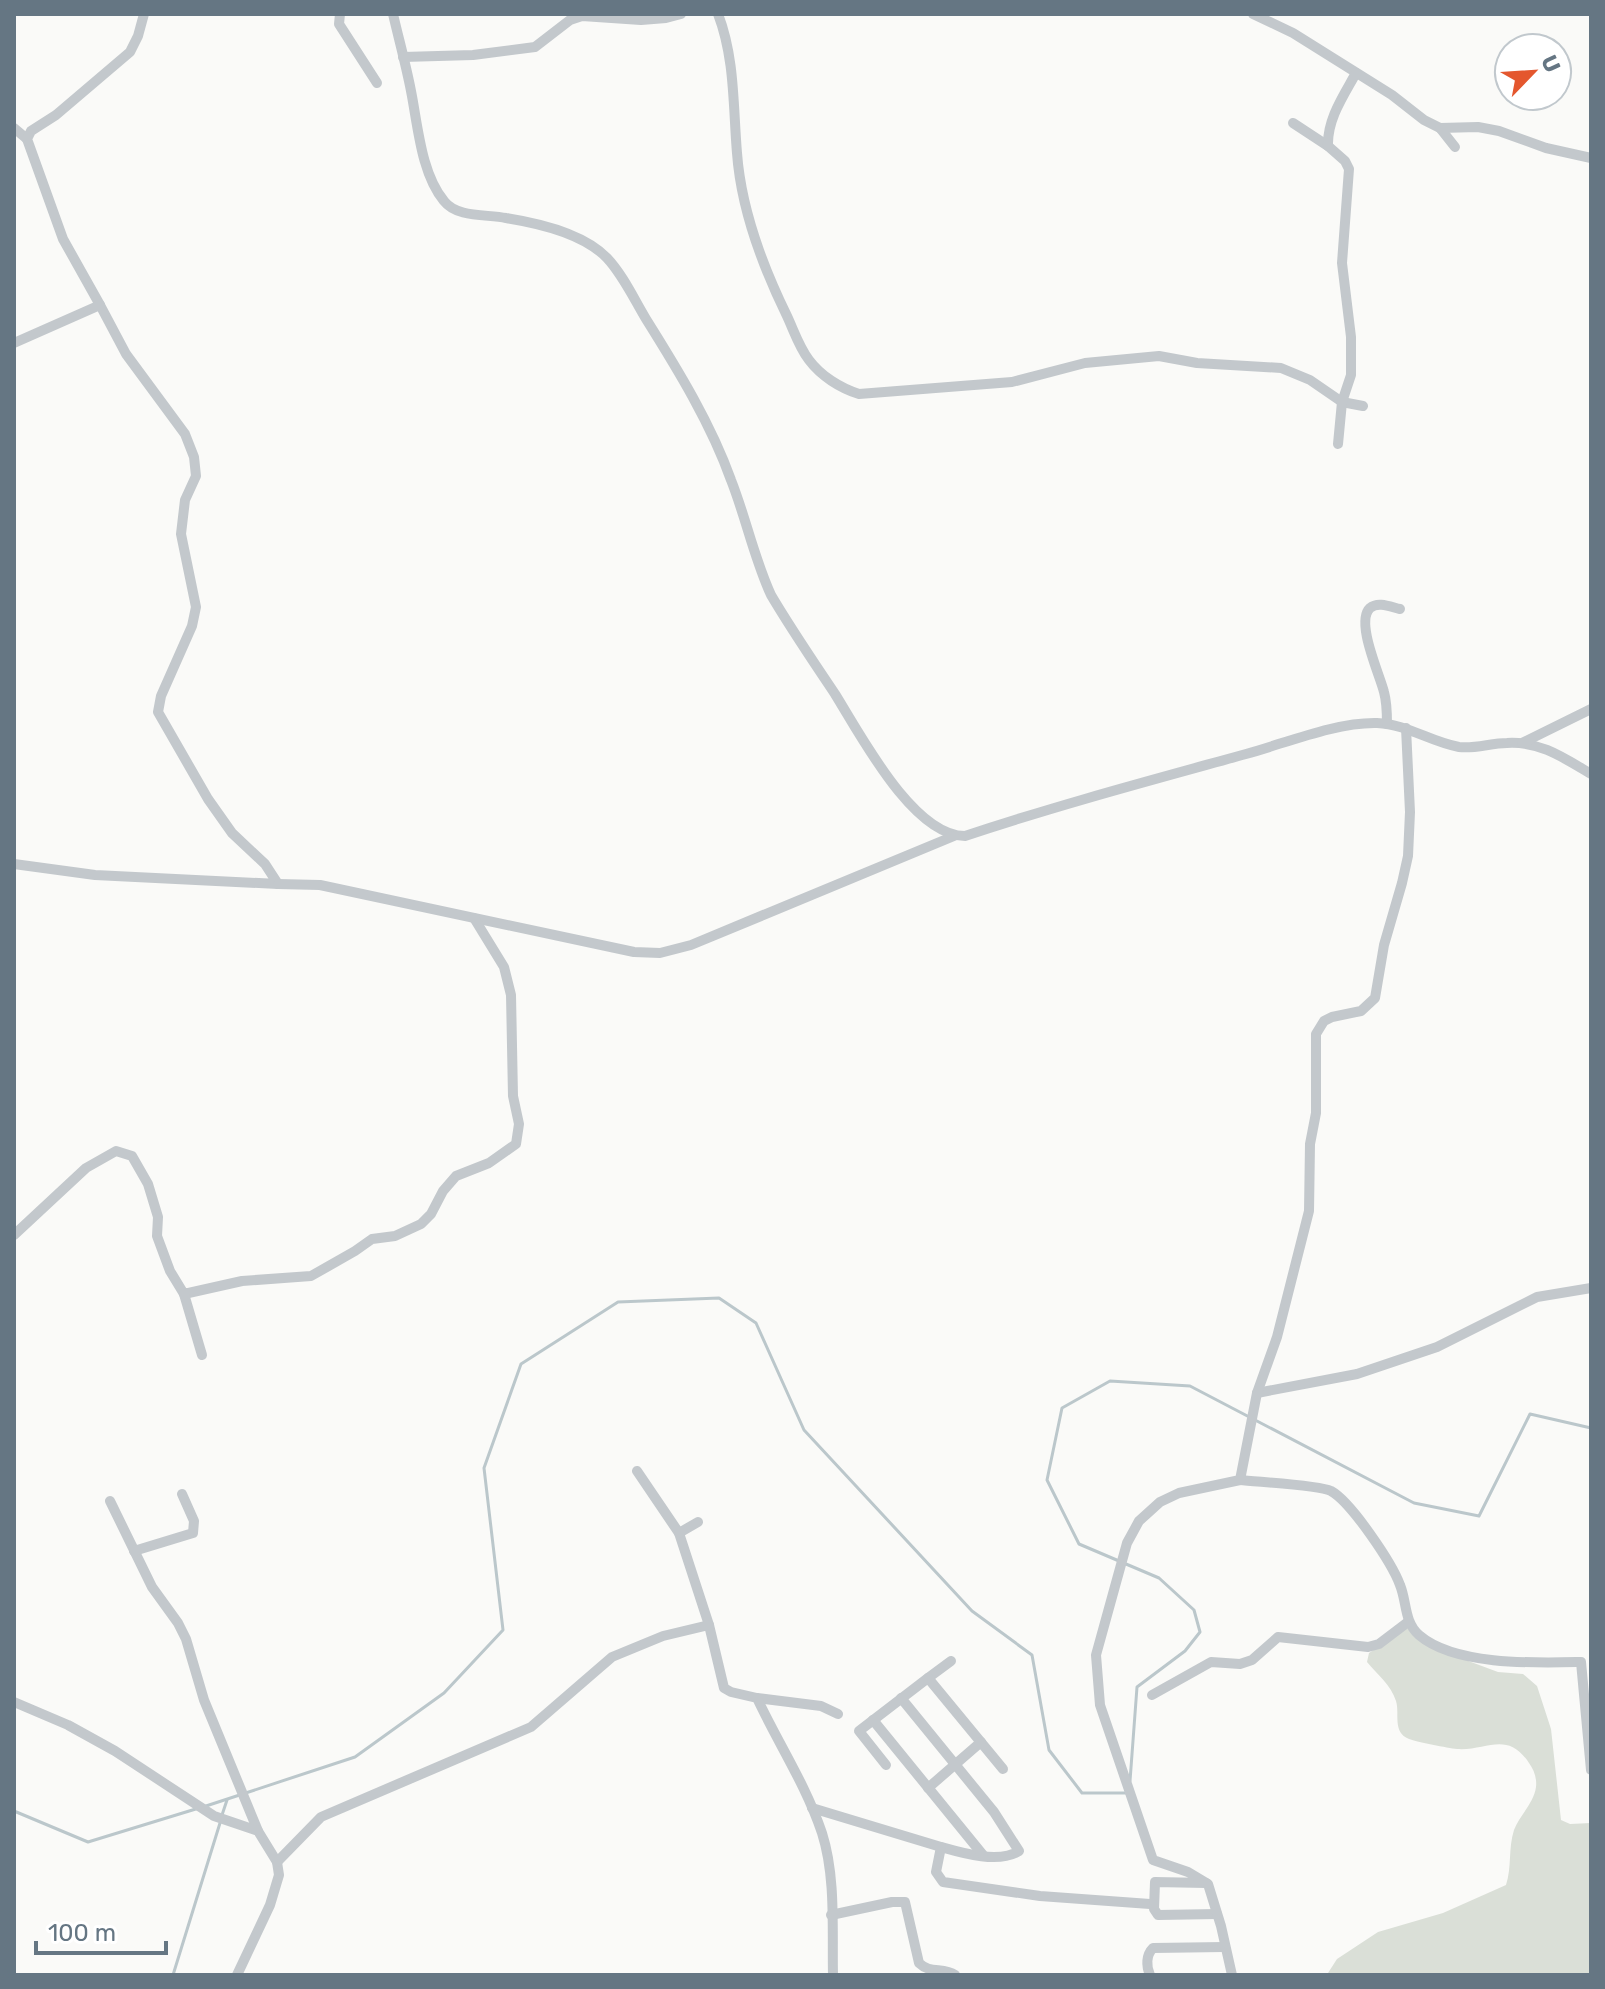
<svg xmlns="http://www.w3.org/2000/svg" width="1605" height="1989" viewBox="0 0 1605 1989" font-family="Rubik,sans-serif">
<style>
.green{fill:#dadfd7}
.lines{fill:none;stroke-linecap:round;stroke-linejoin:round}
.stream{stroke:#bbc7cb;stroke-width:3}
.minor{stroke:#c3c8cc;stroke-width:10}
</style>
<rect width="100%" height="100%" fill="#fafaf8"/>
<path class="green" d="M1407,1628l21,18 70,26 25,2 14,12 14,43 10,91 9,4 21,-1v152l-263,-2 9,-14 41,-27 65,-19 63,-28c6,-18 2,-36 8,-55 5,-14 20,-27 22,-43 1,-9 -2,-17 -7,-24 -22,-33 -42,-12 -72,-14 -9,-1 -40,-7 -48,-10 -17,-7 -9,-25 -13,-38 -5,-16 -19,-27 -29,-39l2,-9z"/>
<g class="lines">
<g class="stream">
<polyline points="1119,1561 1079,1544 1047,1480 1062,1408 1110,1381 1190,1386 1414,1503 1479,1516 1530,1414 1591,1428"/>
<polyline points="1126,1564 1159,1578 1194,1610 1200,1632 1185,1651 1137,1687 1130,1781"/>
<polyline points="206,1806 355,1757 444,1693 503,1630 484,1468 521,1364 618,1302 719,1298 756,1323 804,1430 972,1611 1032,1655 1049,1750 1082,1793 1126,1793"/>
<polyline points="14,1811 88,1842 199,1808"/>
<polyline points="222,1815 227,1800"/>
<polyline points="173,1975 220,1823"/>
</g>
<g class="minor">
<polyline points="340,14 339,24 377,83"/>
<path d="M393,14c6,26 13,51 18,77 7,35 10,82 33,110 13,17 43,13 62,17 32,5 78,16 101,40 16,17 27,41 39,61 32,51 65,105 85,161 15,38 23,78 40,115 20,34 42,66 64,99 25,40 78,142 130,142 93,-31 187,-56 281,-82 40,-11 90,-32 131,-31 30,1 53,19 82,24 16,2 32,-4 48,-4 33,-2 57,15 84,31"/>
<path d="M718,14c17,44 15,92 19,139 4,55 26,114 50,163 7,15 12,31 22,44 12,16 31,28 50,34l153,-12 73,-19 74,-7 38,7 84,5 29,12 32,22 21,4"/>
<polyline points="1253,14 1293,33 1392,95 1424,120 1440,128 1478,127 1499,131 1546,148 1591,158"/>
<polyline points="403,57 473,55 535,47 570,20 582,16 641,20 666,18 681,14"/>
<polyline points="1293,123 1328,146"/>
<polyline points="14,128 27,139"/>
<polyline points="1440,128 1455,147"/>
<polyline points="100,305 63,239 27,139 31,131 56,115 130,52 138,36 144,14"/>
<polyline points="14,343 100,305 126,354 185,434 194,457 196,476 185,500 181,534 196,607 192,626 161,696 158,712 208,799 232,833 265,864 278,884 95,875 14,864"/>
<path d="M1338,444l4,-42 9,-27v-38l-9,-74 7,-94 -4,-8 -17,-15c-1,-27 16,-51 28,-73"/>
<path d="M1387,724c0,-11 0,-21 -3,-32 -4,-17 -29,-70 -14,-84 8,-7 21,-1 30,1"/>
<polyline points="1522,743 1591,709"/>
<polyline points="278,884 320,885 634,952 660,953 691,945 954,836"/>
<polyline points="14,1235 86,1168 116,1151 132,1156 148,1184 158,1217 157,1236 170,1271 184,1294 242,1281 311,1276 355,1251 372,1239 395,1236 421,1224 431,1214 443,1191 456,1176 489,1163 516,1144 519,1124 513,1096 511,995 504,967 474,918"/>
<polyline points="184,1294 202,1355"/>
<polyline points="1257,1393 1357,1374 1437,1347 1537,1297 1591,1288"/>
<polyline points="637,1471 679,1533 709,1625"/>
<path d="M1240,1480c17,2 78,5 91,11 20,11 61,72 69,94 7,17 4,37 19,50 36,31 117,28 162,27l10,108"/>
<polyline points="110,1501 152,1587 178,1623 186,1639 204,1700 258,1831"/>
<polyline points="679,1533 698,1522"/>
<polyline points="134,1551 193,1533 194,1521 182,1494"/>
<polyline points="928,1678 951,1661"/>
<polyline points="1152,1695 1211,1662 1240,1664 1252,1660 1278,1637 1368,1647 1379,1644 1408,1622"/>
<polyline points="757,1698 821,1706 838,1714"/>
<path d="M901,1698l93,114 25,39c-20,13 -57,2 -78,-4"/>
<polyline points="14,1702 68,1725 115,1751 214,1816 258,1831 277,1862 279,1875 270,1905 237,1975"/>
<polyline points="873,1720 983,1855"/>
<polyline points="886,1765 859,1731 928,1678 1003,1769"/>
<polyline points="928,1788 981,1742"/>
<polyline points="812,1808 941,1847 936,1872 943,1882 1040,1896 1150,1904"/>
<path d="M277,1862l44,-45 210,-90 81,-70 51,-21 46,-11 15,63 7,4 26,6c21,45 49,87 65,135 14,44 10,96 11,142"/>
<polyline points="1206,1883 1155,1882 1154,1909 1158,1915 1217,1914"/>
<path d="M831,1915l61,-13h13l14,61c11,11 24,4 36,12"/>
<path d="M1150,1975c-4,-9 -4,-20 3,-27l71,-1"/>
<polyline points="1232,1975 1221,1926 1208,1884 1188,1872 1153,1860 1100,1705 1096,1655 1127,1543 1139,1521 1160,1502 1179,1493 1240,1480 1257,1393 1277,1337 1309,1211 1310,1144 1316,1113 1316,1034 1324,1021 1332,1017 1361,1011 1375,998 1384,945 1402,883 1408,856 1410,812 1406,728"/>
</g>
</g>
<rect width="1605" height="1989" fill="none" stroke="#657683" stroke-width="32"/>
<g transform="translate(1533 72) rotate(65)"><circle r="38" fill="#ffffff" stroke="#c1c8cd" stroke-width="2"/>
<path d="M0-6L14 30L0 20L-14 30Z" fill="#e4572e"/>
<text y="-12" font-size="22" font-weight="bold" text-anchor="middle" fill="#657683">U</text>
</g>
<path d="M36 1941v12h130v-12" fill="none" stroke="#657683" stroke-width="4"/>
<text x="48" y="1941" font-size="24" fill="#657683" stroke="#ffffff" stroke-width="6" paint-order="stroke">100 m</text>
</svg>
